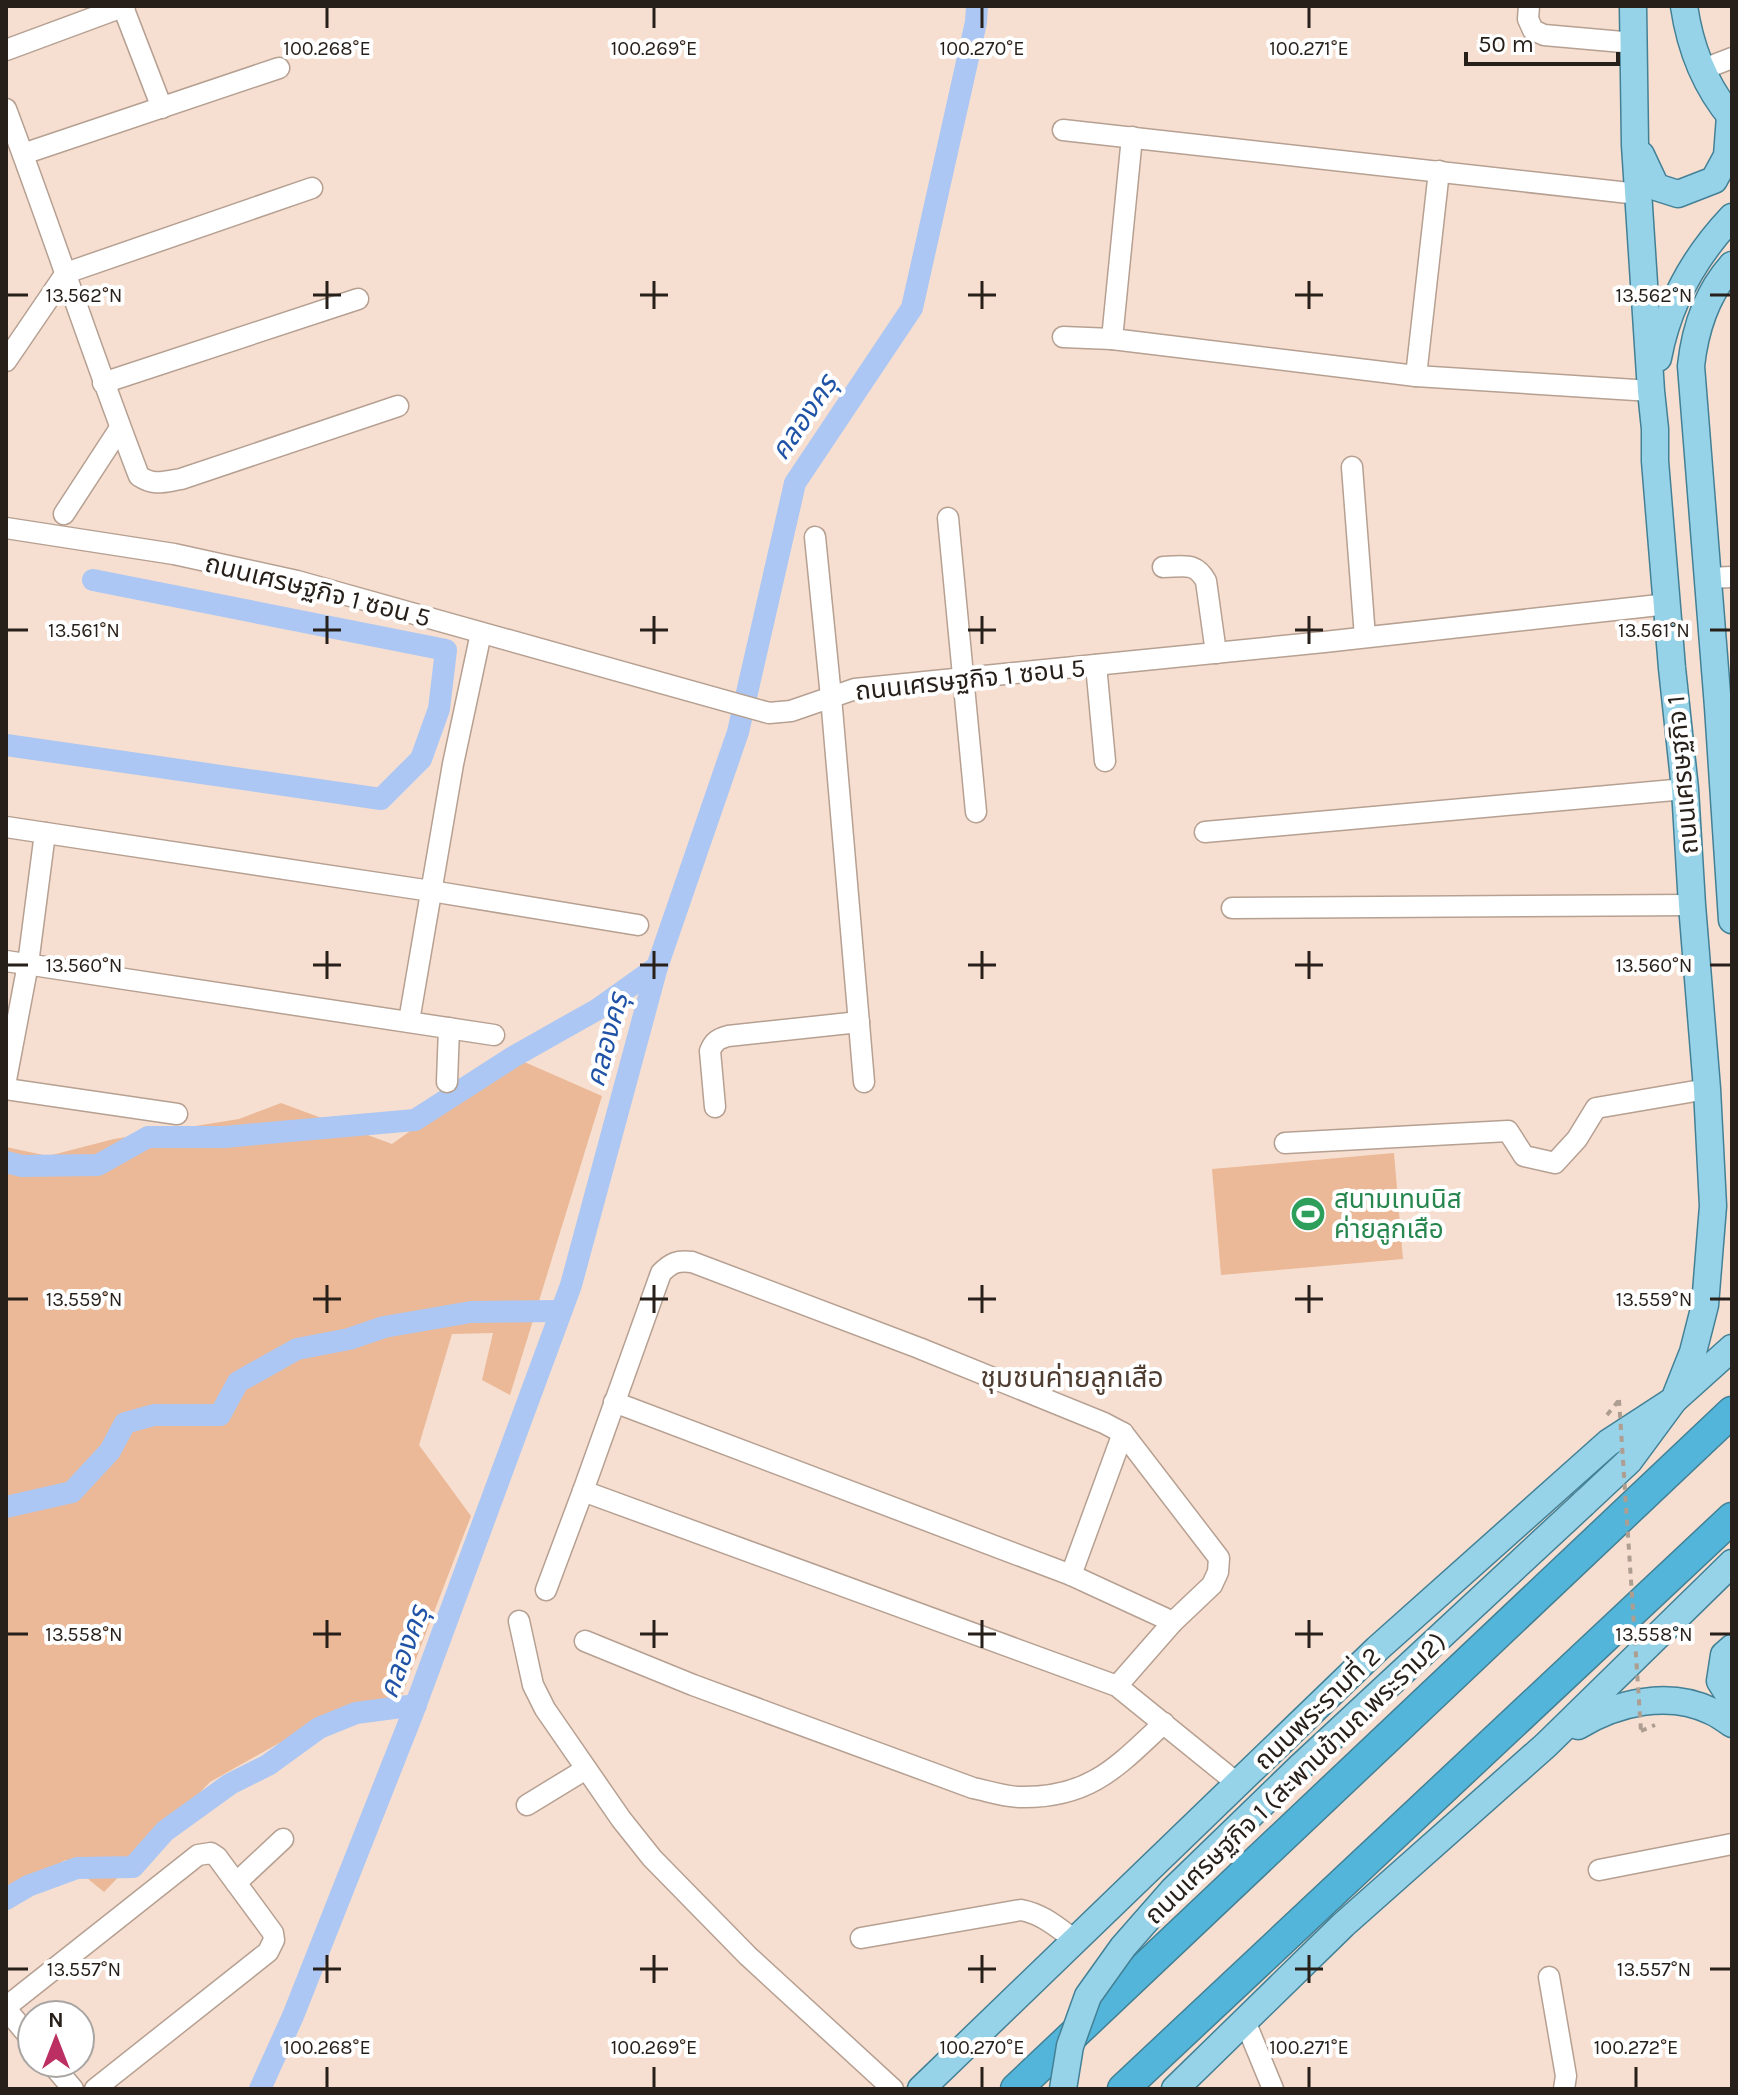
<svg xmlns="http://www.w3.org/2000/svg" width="1738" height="2095" viewBox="0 0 1738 2095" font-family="Karla,'Noto Sans Thai',sans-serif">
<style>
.green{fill:#ebb997}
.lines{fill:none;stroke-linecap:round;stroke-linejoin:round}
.canal{stroke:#acc7f3;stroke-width:22}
.minor-casing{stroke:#b6a092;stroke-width:23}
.major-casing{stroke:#438096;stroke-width:29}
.highway-casing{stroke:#438096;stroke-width:33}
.path{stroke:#ae9d91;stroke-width:4;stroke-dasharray:6 6;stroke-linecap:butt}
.minor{stroke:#fff;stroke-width:20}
.major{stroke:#97d3e8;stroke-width:26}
.highway{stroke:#52b5d9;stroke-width:30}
.major-bridge-casing{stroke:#438096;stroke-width:29;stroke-linecap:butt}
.path-bridge{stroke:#ae9d91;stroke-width:4;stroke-dasharray:6 6;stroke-linecap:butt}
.major-bridge{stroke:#97d3e8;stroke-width:26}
.ticks{fill:none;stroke:#271f19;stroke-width:3}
.labels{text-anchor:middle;stroke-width:8;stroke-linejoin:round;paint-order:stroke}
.street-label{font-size:26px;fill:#271f19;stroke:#fff}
.leisure-label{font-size:26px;fill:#27864d;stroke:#fff;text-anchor:start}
.water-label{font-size:28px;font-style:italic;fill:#2053a6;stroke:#fff}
.neighbourhood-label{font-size:28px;fill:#4f3d31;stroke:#fff}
.ticks-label{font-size:20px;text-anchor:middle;fill:#271f19;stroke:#fff;stroke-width:8;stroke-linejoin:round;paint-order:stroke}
</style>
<rect width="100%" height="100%" fill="#f6dfd0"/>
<g class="green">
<polygon points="513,1057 602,1096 510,1395 482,1380 493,1333 452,1334 419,1445 471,1516 402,1695 341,1708 210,1782 104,1892 65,1860 6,1898 6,1147 48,1156 114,1139 239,1119 281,1103 392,1144"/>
<polygon points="1394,1153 1403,1259 1221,1275 1212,1169"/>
</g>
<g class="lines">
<g class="canal">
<polyline points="6,745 381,799 421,759 439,709 446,650 93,580"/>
<polyline points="6,1162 22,1166 98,1165 148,1137 224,1137 415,1120 513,1057 598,1009 657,967"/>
<polyline points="6,1507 72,1492 110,1451 125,1423 154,1415 220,1415 238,1382 297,1349 349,1339 384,1327 471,1312 561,1311"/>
<polyline points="6,1899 28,1886 77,1868 133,1867 165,1831 230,1784 268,1765 319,1728 356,1713 416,1705"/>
<polyline points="260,2089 293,2016 412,1715 571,1285 657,967 738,732 795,483 912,308 976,22 977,6"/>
</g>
<defs>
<g id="minor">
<polyline points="1529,6 1528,19 1533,30 1544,35 1634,43"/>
<polyline points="123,7 162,108"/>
<polyline points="6,50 125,6"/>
<polyline points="1701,70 1732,58"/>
<path d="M6,109c46,122 86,245 133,367 15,10 24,6 42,3l217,-73"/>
<polyline points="1063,130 1638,194"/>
<polyline points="23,154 279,68"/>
<polyline points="1063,337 1112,339 1416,376 1651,391"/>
<polyline points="1112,339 1132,137"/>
<polyline points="6,361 66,273 312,188"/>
<polyline points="1416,376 1439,171"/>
<polyline points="103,383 358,299"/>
<polyline points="1352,467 1365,637"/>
<polyline points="64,514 120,428"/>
<polyline points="948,518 976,812"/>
<polyline points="6,528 174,554 297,581 769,713 791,711 855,689 1324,642 1668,604"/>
<polyline points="815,537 831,697 864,1082"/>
<path d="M1163,567c20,0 32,-6 43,14l10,72"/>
<polyline points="1707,578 1732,577"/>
<polyline points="1096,665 1105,761"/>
<polyline points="6,827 431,891 638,925"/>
<polyline points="1205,832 1685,789"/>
<polyline points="1232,908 1692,905"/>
<polyline points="6,961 494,1035"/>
<polyline points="409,1021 453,764 481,633"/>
<polyline points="6,1080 28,964 45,833"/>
<polyline points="447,1082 449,1028"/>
<polyline points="6,1089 177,1114"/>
<path d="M715,1107l-5,-56c4,-10 8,-12 18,-15l131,-14"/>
<polyline points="1285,1143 1508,1131 1524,1156 1555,1163 1577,1139 1596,1108 1707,1089"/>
<polyline points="614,1402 1071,1575 1173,1622"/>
<polyline points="1071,1575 1123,1433"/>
<polyline points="546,1590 583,1491"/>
<polyline points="519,1621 533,1685 545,1709 621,1819 652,1858 748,1956 893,2089"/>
<path d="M585,1641l108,44 280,103c15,3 32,9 48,9 69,1 96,-30 143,-74"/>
<path d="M1117,1686l56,-64 39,-37 6,-13 1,-14 -96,-125 -19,-10 -185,-75 -227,-86c-15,-2 -21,1 -31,11l-78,218 534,195 121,98"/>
<polyline points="527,1805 586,1769"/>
<polyline points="1599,1870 1732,1844"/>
<polyline points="236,1883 283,1839"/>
<path d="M861,1938l160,-28c22,4 37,18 55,31"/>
<polyline points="1549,1977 1566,2076 1564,2089"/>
<polyline points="6,2007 198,1855 211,1853 217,1857 273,1933 274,1940 268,1952 95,2089"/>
<polyline points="6,2009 32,2040"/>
<polyline points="1245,2021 1273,2089"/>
<polyline points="51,2063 73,2089"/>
</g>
<g id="major">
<path d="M1684,6c6,41 21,80 48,112"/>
<polyline points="1641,155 1656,187 1678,194 1714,180 1727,156 1730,116"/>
<path d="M1732,265c-25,28 -37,64 -41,101l27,341 14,213"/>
<path d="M1658,358c10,-54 36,-101 74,-141"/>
<polyline points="1583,1504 1629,1461 1674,1400 1693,1352 1705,1305 1713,1206 1707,1089 1692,905 1685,789 1672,668 1655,461 1655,429 1651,391 1635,145 1633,6"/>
<polyline points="1732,1648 1724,1655 1720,1681 1732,1700"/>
<path d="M1578,1726c38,-23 90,-36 133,-15 7,3 14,8 21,13"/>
<polyline points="921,2089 1377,1649 1608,1443 1674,1400 1732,1348"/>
<polyline points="1175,2089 1343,1925 1546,1745 1732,1563"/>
</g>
<g id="highway">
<polyline points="1016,2089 1732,1412"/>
<polyline points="1123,2089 1732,1518"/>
</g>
</defs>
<use href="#minor" class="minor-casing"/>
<use href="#major" class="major-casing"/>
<use href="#highway" class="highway-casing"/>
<g class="path">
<polyline points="1607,1415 1619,1400"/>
<polyline points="1641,1731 1655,1725"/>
</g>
<use href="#minor" class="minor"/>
<use href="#major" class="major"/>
<use href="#highway" class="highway"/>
<defs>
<polyline id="major-bridge" points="1063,2089 1070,2046 1088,1996 1123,1947 1173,1890 1300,1767 1583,1504"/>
</defs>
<use href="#major-bridge" class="major-bridge-casing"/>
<polyline class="path-bridge" points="1619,1400 1641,1731"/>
<use href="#major-bridge" class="major-bridge"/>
</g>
<path class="ticks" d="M327,8v20M654,8v20M982,8v20M1309,8v20M327,281v28M654,281v28M982,281v28M1309,281v28M8,295h20M313,295h28M640,295h28M968,295h28M1295,295h28M1710,295h20M327,616v28M654,616v28M982,616v28M1309,616v28M8,630h20M313,630h28M640,630h28M968,630h28M1295,630h28M1710,630h20M327,951v28M654,951v28M982,951v28M1309,951v28M8,965h20M313,965h28M640,965h28M968,965h28M1295,965h28M1710,965h20M327,1285v28M654,1285v28M982,1285v28M1309,1285v28M8,1299h20M313,1299h28M640,1299h28M968,1299h28M1295,1299h28M1710,1299h20M327,1620v28M654,1620v28M982,1620v28M1309,1620v28M8,1634h20M313,1634h28M640,1634h28M968,1634h28M1295,1634h28M1710,1634h20M327,1955v28M654,1955v28M982,1955v28M1309,1955v28M8,1969h20M313,1969h28M640,1969h28M968,1969h28M1295,1969h28M1710,1969h20M327,2067v20M654,2067v20M982,2067v20M1309,2067v20M1636,2067v20"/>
<defs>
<symbol id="stadium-disc" viewBox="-11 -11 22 22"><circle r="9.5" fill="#2e9e5b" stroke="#fff"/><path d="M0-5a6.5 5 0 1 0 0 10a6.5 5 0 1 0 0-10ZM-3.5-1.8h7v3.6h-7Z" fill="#fff"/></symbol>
</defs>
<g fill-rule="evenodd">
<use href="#stadium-disc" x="1288" y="1194" width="40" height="40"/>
</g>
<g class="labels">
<g class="street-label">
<text transform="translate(318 590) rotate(14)" y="9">ถนนเศรษฐกิจ 1 ซอน 5</text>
<text transform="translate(970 679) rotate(-6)" y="9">ถนนเศรษฐกิจ 1 ซอน 5</text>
<text transform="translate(1682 775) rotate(-95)" y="9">ถนนเศรษฐกิจ 1</text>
<text transform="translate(1317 1708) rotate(-44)" y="9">ถนนพระรามที่ 2</text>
<text transform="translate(1295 1778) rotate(-44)" y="9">ถนนเศรษฐกิจ 1 (สะพานข้ามถ.พระราม2)</text>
</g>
<g class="leisure-label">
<text x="1334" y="1208">สนามเทนนิส<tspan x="1334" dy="30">ค่ายลูกเสือ</tspan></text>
</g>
<g class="water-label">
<text transform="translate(803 417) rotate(-56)" y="10">คลองครุ</text>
<text transform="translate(606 1040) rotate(-75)" y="10">คลองครุ</text>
<text transform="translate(403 1652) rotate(-70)" y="10">คลองครุ</text>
</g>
<g class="neighbourhood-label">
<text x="1072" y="1387">ชุมชนค่ายลูกเสือ</text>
</g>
</g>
<g class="ticks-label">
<text x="327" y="55">100.268°E</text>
<text x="654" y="55">100.269°E</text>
<text x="982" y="55">100.270°E</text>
<text x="1309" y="55">100.271°E</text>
<text x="84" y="302">13.562°N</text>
<text x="1654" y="302">13.562°N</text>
<text x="84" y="637">13.561°N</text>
<text x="1654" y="637">13.561°N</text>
<text x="84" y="972">13.560°N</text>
<text x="1654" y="972">13.560°N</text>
<text x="84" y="1306">13.559°N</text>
<text x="1654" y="1306">13.559°N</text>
<text x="84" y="1641">13.558°N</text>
<text x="1654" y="1641">13.558°N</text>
<text x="84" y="1976">13.557°N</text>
<text x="1654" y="1976">13.557°N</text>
<text x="327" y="2054">100.268°E</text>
<text x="654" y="2054">100.269°E</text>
<text x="982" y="2054">100.270°E</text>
<text x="1309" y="2054">100.271°E</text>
<text x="1636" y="2054">100.272°E</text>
</g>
<rect width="1738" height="2095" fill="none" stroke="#271f19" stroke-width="16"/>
<g transform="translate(56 2039)"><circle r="38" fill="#ffffff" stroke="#a9a5a3" stroke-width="2"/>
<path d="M0-6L14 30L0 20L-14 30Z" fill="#bc2f62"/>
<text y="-12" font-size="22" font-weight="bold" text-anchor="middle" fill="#271f19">N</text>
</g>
<path d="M1466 52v12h152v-12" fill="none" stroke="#271f19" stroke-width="4"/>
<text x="1478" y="52" font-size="24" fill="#271f19" stroke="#ffffff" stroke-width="6" paint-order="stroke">50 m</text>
</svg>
